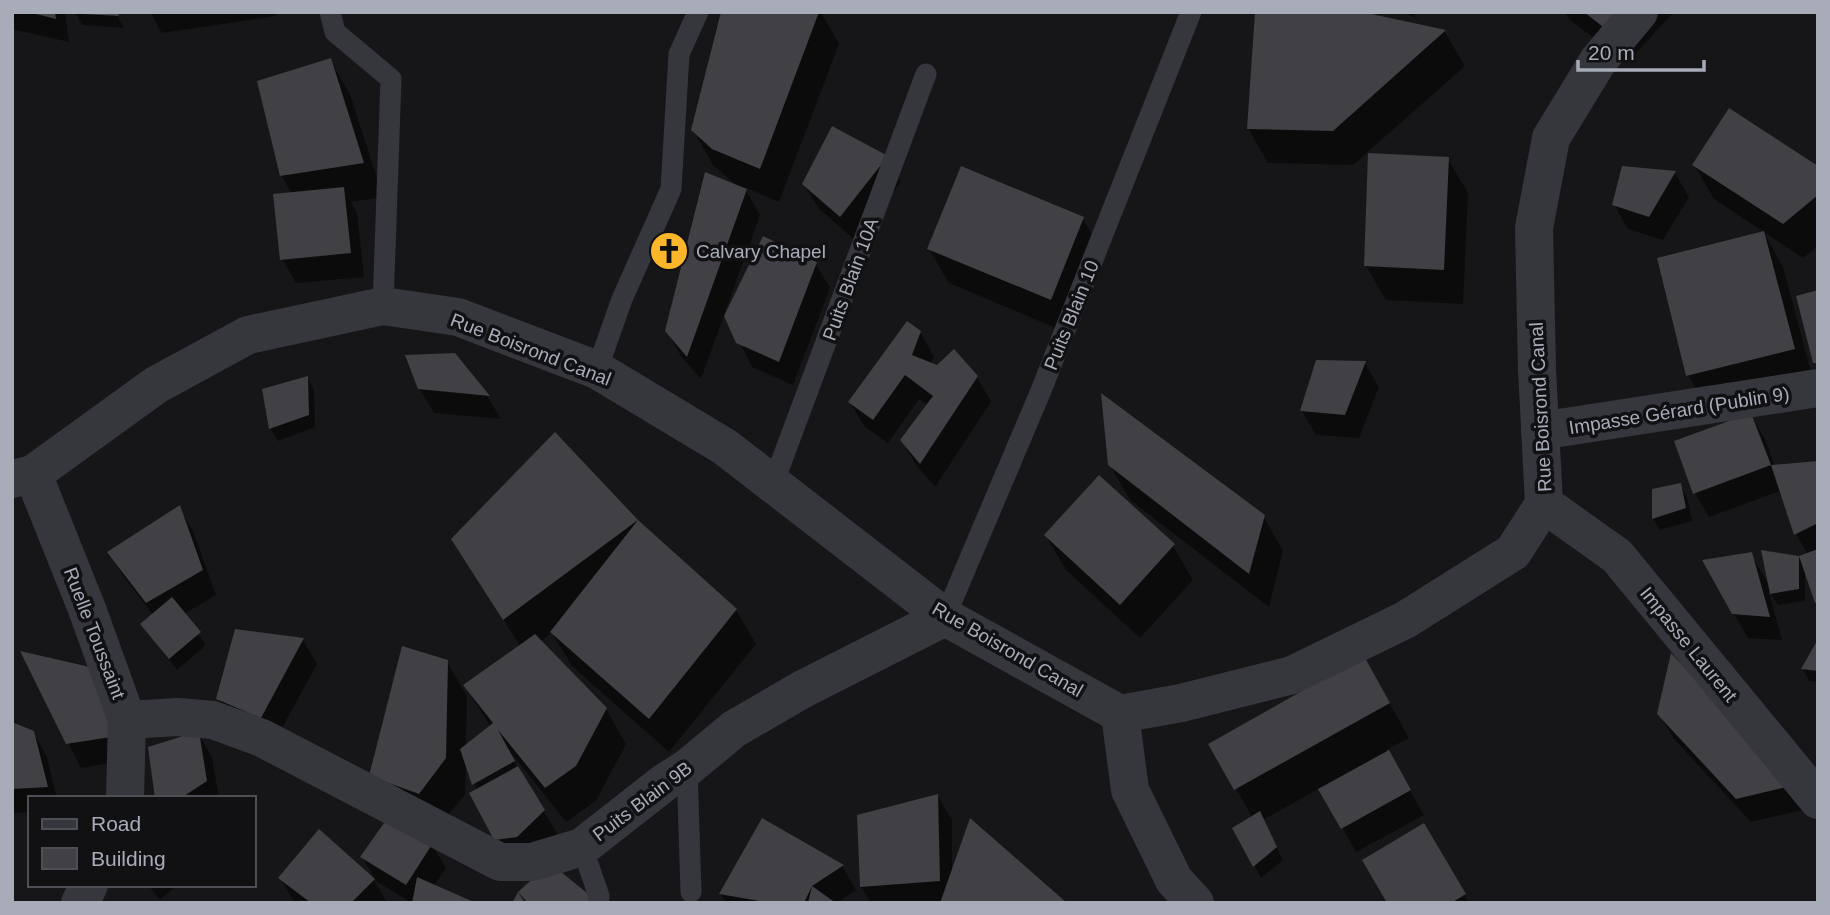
<svg xmlns="http://www.w3.org/2000/svg" width="1830" height="915" viewBox="0 0 1830 915" font-family="Arial,sans-serif">
<style>
.shadow{fill:#0007}
.building{fill:#404045}
.lines{fill:none;stroke-linecap:round;stroke-linejoin:round}
.service{stroke:#36373d;stroke-width:21}
.minor{stroke:#36373d;stroke-width:38}
.tertiary{stroke:#36373d;stroke-width:38}
.labels{text-anchor:middle;stroke-width:7;stroke-linejoin:round;paint-order:stroke}
.poi-label{font-size:19px;fill:#a7acb8;stroke:#111113;text-anchor:start}
.street-label{font-size:19px;fill:#a7acb8;stroke:#111113}
</style>
<rect width="100%" height="100%" fill="#161618"/>
<g class="shadow">
<polygon points="12,12 65,12 69,42 12,29"/>
<polygon points="75,12 115,12 124,28 82,25"/>
<polygon points="150,12 275,12 276,16 162,33"/>
<polygon points="722,12 821,12 839,44 779,202 744,187 760,215 725,312 727,313 816,264 830,288 793,385 752,367 725,313 701,379 681,356 667,331 737,186 713,165 693,130"/>
<polygon points="1354,12 1445,32 1465,66 1353,165 1268,163 1248,128"/>
<polygon points="1398,12 1415,12 1415,17"/>
<polygon points="1565,12 1674,12 1627,63 1570,20"/>
<polygon points="330,60 350,94 383,197 351,202 357,213 364,277 296,283 282,259 292,194 281,175"/>
<polygon points="887,158 901,182 855,240 818,208 804,184"/>
<polygon points="1448,159 1468,193 1463,304 1386,300 1366,266"/>
<polygon points="1694,165 1818,168 1818,246 1803,258 1714,199"/>
<polygon points="1623,168 1675,173 1689,197 1663,240 1628,229 1614,204"/>
<polygon points="1083,219 1103,253 1070,334 949,283 929,249"/>
<polygon points="1764,233 1783,267 1814,383 1708,409 1688,375"/>
<polygon points="920,332 934,357 931,364 977,377 991,402 935,487 916,465 902,441 928,405 919,399 888,443 864,426 850,402"/>
<polygon points="454,355 488,397 501,419 434,413 419,388"/>
<polygon points="1365,363 1379,387 1359,438 1316,435 1302,411"/>
<polygon points="308,379 314,390 315,427 278,441 271,429 264,390"/>
<polygon points="1751,415 1765,439 1775,466 1818,462 1818,604 1805,570 1805,601 1778,605 1769,592 1782,640 1748,638 1704,562 1751,554 1769,585 1799,558 1808,555 1796,534 1780,491 1709,517 1695,493"/>
<polygon points="555,434 637,522 736,610 756,644 669,752 572,666 552,633 540,642 606,709 626,744 596,801 566,822 512,754 510,755 558,835 531,861 496,839 466,762 465,794 439,827 371,775 447,662 467,696 466,746 491,727 465,686 520,646 453,540"/>
<polygon points="1110,465 1263,516 1283,551 1269,607 1130,500"/>
<polygon points="1680,485 1687,497 1692,521 1660,530 1653,518"/>
<polygon points="179,508 193,531 216,595 184,614 206,645 177,670 142,624 153,615 124,577 110,552"/>
<polygon points="1046,536 1173,546 1193,580 1140,638 1066,570"/>
<polygon points="237,631 303,640 317,664 275,741 232,723 218,698"/>
<polygon points="1818,643 1818,682 1809,681 1803,669"/>
<polygon points="23,653 136,759 81,768"/>
<polygon points="1672,657 1807,809 1751,822 1674,739 1659,714"/>
<polygon points="1364,658 1409,738 1386,750 1424,815 1356,852 1320,788 1263,820 1283,860 1261,878 1235,828 1252,817 1211,744"/>
<polygon points="12,724 33,732 47,757 57,798 30,798 30,812 12,813"/>
<polygon points="198,733 212,757 219,798 157,798"/>
<polygon points="938,796 952,820 952,872 1064,903 871,903 861,887"/>
<polygon points="1423,825 1469,903 1389,903"/>
<polygon points="432,844 446,868 434,886 412,903 376,881 362,857"/>
<polygon points="842,866 856,890 837,903 726,903 721,894"/>
<polygon points="280,878 374,880 387,903 295,903"/>
<polygon points="148,885 177,885 160,900"/>
</g>
<g class="building">
<polygon points="32,12 55,12 56,19 32,13"/>
<polygon points="84,12 117,12 119,16 84,14"/>
<polygon points="721,12 819,12 760,169 712,149 691,130"/>
<polygon points="1255,12 1362,12 1446,30 1333,131 1247,129"/>
<polygon points="1584,12 1623,12 1607,30"/>
<polygon points="331,58 364,163 280,176 257,81"/>
<polygon points="1729,108 1818,166 1818,195 1783,224 1692,165"/>
<polygon points="832,126 888,156 840,217 802,184"/>
<polygon points="1368,153 1449,157 1444,270 1364,266"/>
<polygon points="961,166 1084,217 1051,300 927,249"/>
<polygon points="1622,166 1676,171 1649,217 1612,205"/>
<polygon points="705,172 747,189 687,357 665,331"/>
<polygon points="344,187 351,253 280,260 273,194"/>
<polygon points="1764,231 1795,349 1686,376 1657,258"/>
<polygon points="763,236 817,262 779,362 736,343 724,316"/>
<polygon points="1818,290 1818,363 1813,363 1796,296"/>
<polygon points="907,321 921,331 912,355 937,365 954,349 978,376 920,464 900,440 933,396 905,375 873,420 848,402"/>
<polygon points="455,353 490,396 418,389 405,355"/>
<polygon points="1316,360 1366,361 1345,415 1300,411"/>
<polygon points="308,376 309,415 269,429 262,389"/>
<polygon points="1101,393 1265,515 1249,574 1108,465"/>
<polygon points="1751,413 1771,465 1693,494 1674,441"/>
<polygon points="555,432 638,520 737,609 649,719 550,632 638,520 503,620 451,539"/>
<polygon points="1818,461 1818,523 1794,535 1771,465"/>
<polygon points="1099,475 1175,544 1120,605 1044,535"/>
<polygon points="1681,483 1686,508 1652,519 1652,489"/>
<polygon points="180,505 203,570 146,603 107,552"/>
<polygon points="1818,549 1818,602 1815,603 1799,556"/>
<polygon points="1761,550 1799,556 1799,589 1770,594"/>
<polygon points="1752,552 1770,617 1732,614 1702,560"/>
<polygon points="172,597 201,632 169,659 140,624"/>
<polygon points="235,629 304,638 261,718 216,699"/>
<polygon points="535,634 607,708 576,766 545,788 498,730 515,761 472,785 460,749 493,723 463,685"/>
<polygon points="1818,639 1818,671 1801,669"/>
<polygon points="402,646 448,660 446,758 419,794 369,776"/>
<polygon points="20,651 103,670 124,735 66,744"/>
<polygon points="1671,653 1795,785 1736,799 1657,714"/>
<polygon points="1364,656 1390,703 1234,790 1208,744"/>
<polygon points="12,722 34,731 48,787 12,789"/>
<polygon points="199,731 207,781 181,798 155,798 148,747"/>
<polygon points="1389,750 1411,790 1341,829 1318,789"/>
<polygon points="518,766 545,810 517,837 494,840 469,793"/>
<polygon points="938,794 940,881 860,887 857,815"/>
<polygon points="1260,811 1277,847 1253,867 1232,828"/>
<polygon points="389,816 433,843 406,885 360,857"/>
<polygon points="762,818 844,865 812,886 836,903 808,903 812,886 804,903 772,903 719,894"/>
<polygon points="970,818 1067,903 940,903"/>
<polygon points="1424,823 1466,894 1451,903 1387,903 1362,860"/>
<polygon points="319,829 375,879 351,903 311,903 278,878"/>
<polygon points="550,863 592,897 589,903 528,903 518,892 525,903 512,903 518,892"/>
<polygon points="417,877 476,903 412,903"/>
</g>
<g class="lines">
<g class="service">
<polyline points="330,12 335,32 391,79 383,306"/>
<polyline points="597,370 622,299 671,189 679,54 698,12"/>
<polyline points="773,484 926,74"/>
<polyline points="945,617 1040,393 1191,12"/>
<polyline points="687,768 691,892"/>
<polyline points="582,847 599,896 598,903"/>
</g>
<g class="minor">
<polyline points="1540,431 1818,388"/>
<polyline points="33,474 87,609 127,720 125,798"/>
<polyline points="1544,504 1617,556 1818,800"/>
<polyline points="1120,714 1130,790 1174,880 1195,903"/>
<polyline points="127,720 178,717 213,720 262,738 500,862 532,862 582,847 665,782 687,768 734,729 803,689 945,617"/>
<polyline points="80,903 89,885"/>
</g>
<polyline class="tertiary" points="12,479 33,474 156,385 248,335 383,306 458,317 597,370 725,447 945,617 1120,714 1181,703 1292,675 1405,620 1513,552 1544,504 1537,369 1534,228 1551,138 1598,61 1639,12"/>
</g>
<defs>
<symbol id="church-disc" viewBox="-11 -11 22 22"><circle r="9.5" fill="#fcb62a" stroke="#111113"/><path d="M-1.2-6h2.4v3.5h3.3v2.4h-3.3V6h-2.4V-.1h-3.3v-2.4h3.3Z" fill="#111"/></symbol>
</defs>
<g fill-rule="evenodd">
<use href="#church-disc" x="647" y="229" width="44" height="44"/>
</g>
<g class="labels">
<g class="poi-label">
<text x="696" y="258">Calvary Chapel</text>
</g>
<g class="street-label">
<text transform="translate(850 279) rotate(-70)" y="7">Puits Blain 10A</text>
<text transform="translate(1071 315) rotate(-68)" y="7">Puits Blain 10</text>
<text transform="translate(531 349) rotate(21)" y="7">Rue Boisrond Canal</text>
<text transform="translate(1540 407) rotate(-93)" y="7">Rue Boisrond Canal</text>
<text transform="translate(1679 410) rotate(-9)" y="7">Impasse Gérard (Publin 9)</text>
<text transform="translate(95 633) rotate(69)" y="7">Ruelle Toussaint</text>
<text transform="translate(1689 644) rotate(51)" y="7">Impasse Laurent</text>
<text transform="translate(1008 649) rotate(30)" y="7">Rue Boisrond Canal</text>
<text transform="translate(642 801) rotate(-37)" y="7">Puits Blain 9B</text>
</g>
</g>
<rect width="1830" height="915" fill="none" stroke="#a7acb8" stroke-width="28"/>
<rect x="28" y="796" width="228" height="91" fill="#111113" stroke="#4d4f55" stroke-width="2"/>
<rect x="42" y="819" width="35" height="10" fill="#36373d" stroke="#4d4f55" stroke-width="2"/>
<text x="91" y="831" font-size="21" fill="#a7acb8">Road</text>
<rect x="42" y="848" width="35" height="21" fill="#404045" stroke="#4d4f55" stroke-width="2"/>
<text x="91" y="866" font-size="21" fill="#a7acb8">Building</text>
<path d="M1578 60v10h126v-10" fill="none" stroke="#a7acb8" stroke-width="3.5"/>
<text x="1588" y="60" font-size="21" fill="#a7acb8" stroke="#111113" stroke-width="5" paint-order="stroke">20 m</text>
</svg>
